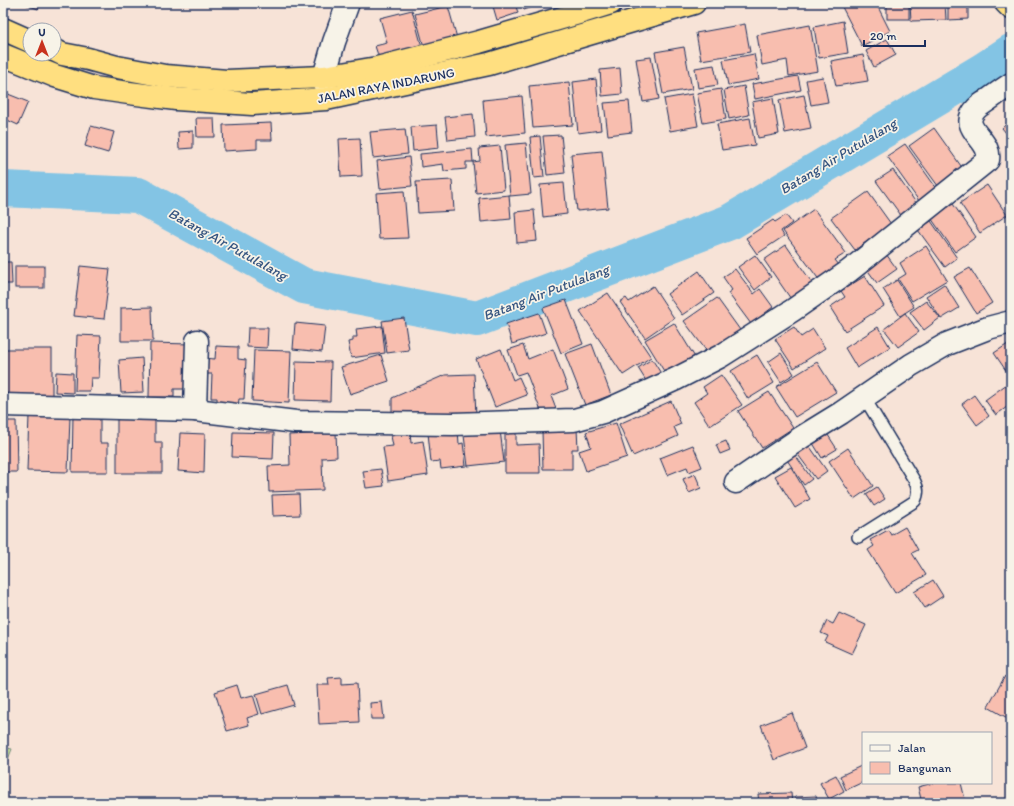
<svg xmlns="http://www.w3.org/2000/svg" width="1014" height="806" viewBox="0 0 1014 806" font-family="Itim,sans-serif">
<style>
.green{fill:#cbe69d;stroke:#738a7e}
.lines{fill:none;stroke-linecap:round;stroke-linejoin:round}
.river{stroke:#83c4e4;stroke-width:36}
.building{fill:#f8beaf;stroke:#1b2f5e}
.service-casing{stroke:#1b2f5e;stroke-width:14}
.minor-casing{stroke:#1b2f5e;stroke-width:25}
.trunk-casing{stroke:#1b2f5e;stroke-width:25}
.service{stroke:#f7f3e8;stroke-width:11}
.minor{stroke:#f7f3e8;stroke-width:22}
.trunk{stroke:#ffdf80;stroke-width:22}
.labels{text-anchor:middle;stroke-width:3.5;stroke-linejoin:round;paint-order:stroke}
.street-label{font-size:13px;fill:#1b2f5e;stroke:#f7f3e8}
.water-label{font-size:14px;font-style:italic;fill:#355480;stroke:#f7f3e8}
</style>
<rect width="100%" height="100%" fill="#f7e3d7"/>
<filter id="ink" filterUnits="userSpaceOnUse"><feTurbulence type="fractalNoise" baseFrequency=".025" numOctaves="2"/><feDisplacementMap in="SourceGraphic" scale="8" xChannelSelector="R" yChannelSelector="G"/><feConvolveMatrix kernelMatrix="1 2 1 2 8 2 1 2 1" color-interpolation-filters="sRGB"/></filter>
<g filter="url(#ink)">
<polygon class="green" points="3,747 12,749 3,772"/>
<g class="lines">
<polyline class="river" points="3,189 138,195 304,286 477,319 730,222 984,70 1011,52"/>
</g>
<g class="building">
<polygon points="22,3 41,3 38,9"/>
<polygon points="492,3 515,3 518,13 497,20"/>
<polygon points="521,3 544,3 524,10"/>
<polygon points="845,3 876,3 890,31 862,46 841,5"/>
<rect x="887" y="3" width="22" height="16"/>
<polygon points="910,3 945,3 946,20 911,21"/>
<polygon points="948,3 968,3 968,19 948,20"/>
<polygon points="448,6 457,38 424,47 415,14"/>
<polygon points="412,10 422,47 379,58 375,46 387,43 380,18"/>
<polygon points="843,21 848,53 819,58 814,27"/>
<polygon points="745,24 750,52 701,60 696,33"/>
<polygon points="810,25 818,71 789,76 787,60 762,65 757,35"/>
<polygon points="887,39 896,55 874,67 866,51"/>
<polygon points="684,47 692,89 663,94 655,52"/>
<polygon points="754,54 759,79 728,85 723,60"/>
<polygon points="863,55 868,81 836,86 831,61"/>
<polygon points="651,57 659,99 643,102 636,59"/>
<polygon points="714,65 718,85 698,88 695,68"/>
<polygon points="620,68 622,94 602,96 600,70"/>
<polygon points="798,76 801,90 755,99 752,84"/>
<polygon points="823,77 828,102 811,105 806,80"/>
<polygon points="596,79 601,130 578,133 573,82"/>
<polygon points="569,82 573,125 533,128 529,86"/>
<polygon points="744,86 749,115 729,119 724,90"/>
<polygon points="721,89 726,119 703,123 697,93"/>
<polygon points="3,92 28,102 18,125 3,118"/>
<polygon points="692,94 698,126 670,131 664,99"/>
<polygon points="804,95 811,128 785,133 779,100"/>
<polygon points="522,96 525,133 486,137 483,100"/>
<polygon points="773,98 779,134 758,138 752,102"/>
<polygon points="629,101 632,132 608,135 604,103"/>
<polygon points="473,114 475,137 448,140 445,117"/>
<polygon points="196,118 214,118 215,137 197,137"/>
<polygon points="750,118 755,145 722,150 717,124"/>
<polygon points="1011,120 1011,139 1002,128"/>
<polygon points="271,123 272,140 257,140 257,149 224,151 223,125"/>
<polygon points="437,125 439,148 413,151 411,127"/>
<polygon points="91,126 114,132 108,153 85,146"/>
<polygon points="934,128 966,173 941,190 909,146"/>
<polygon points="405,129 408,154 373,158 370,132"/>
<polygon points="193,131 193,148 179,149 178,132"/>
<polygon points="561,135 565,173 547,175 543,136"/>
<polygon points="540,136 544,177 534,178 530,137"/>
<polygon points="360,138 362,176 341,177 339,139"/>
<polygon points="526,143 531,194 510,196 505,145"/>
<polygon points="905,144 937,189 919,201 887,156"/>
<polygon points="500,146 504,190 476,193 473,162 480,161 479,148"/>
<polygon points="472,149 473,162 466,162 466,169 444,171 443,164 421,167 420,154"/>
<polygon points="602,151 608,208 577,211 571,154"/>
<polygon points="409,157 412,186 380,189 377,161"/>
<polygon points="893,170 919,207 903,218 876,181"/>
<polygon points="452,180 454,211 418,213 416,182"/>
<polygon points="564,183 567,214 543,217 540,185"/>
<polygon points="987,185 1007,215 980,233 960,203"/>
<polygon points="404,191 408,238 379,239 376,193"/>
<polygon points="868,192 891,224 855,250 831,218"/>
<polygon points="509,195 511,219 481,222 479,198"/>
<polygon points="953,204 976,237 955,252 931,218"/>
<polygon points="814,209 846,253 835,260 840,266 820,281 783,231"/>
<polygon points="534,210 537,241 517,243 515,212"/>
<polygon points="786,215 792,223 781,231 784,236 757,254 746,238 773,220 775,222"/>
<polygon points="931,221 957,258 945,267 918,230"/>
<polygon points="786,245 815,287 793,302 764,260"/>
<polygon points="926,246 947,280 912,301 898,279 906,274 900,263"/>
<polygon points="886,254 897,269 877,283 866,268"/>
<polygon points="755,255 771,277 755,290 738,267"/>
<polygon points="3,262 11,262 12,284 3,284"/>
<rect x="15" y="266" width="29" height="22"/>
<polygon points="80,266 110,269 104,319 74,316"/>
<polygon points="970,268 992,303 976,313 954,277"/>
<polygon points="735,269 754,294 760,289 773,307 751,324 728,293 732,290 723,277"/>
<polygon points="699,271 714,293 682,315 667,294"/>
<polygon points="865,276 884,306 845,331 830,307 845,297 841,291"/>
<polygon points="897,280 914,307 900,316 883,289"/>
<polygon points="944,284 959,308 941,319 926,296"/>
<polygon points="653,286 674,318 645,338 620,302 626,298 629,302"/>
<polygon points="608,293 651,357 623,375 580,311"/>
<polygon points="717,298 740,330 708,353 684,321"/>
<polygon points="566,300 583,344 561,353 543,308"/>
<polygon points="926,301 940,318 924,330 910,312"/>
<polygon points="152,307 153,341 121,341 121,308"/>
<polygon points="539,313 546,333 512,344 506,324"/>
<polygon points="905,313 919,332 898,347 884,329"/>
<polygon points="404,318 409,350 387,353 382,321"/>
<polygon points="295,323 325,326 322,352 293,349"/>
<polygon points="674,323 696,359 667,376 645,340"/>
<polygon points="382,326 385,353 351,358 348,342 353,341 353,337 357,337 356,329"/>
<polygon points="794,327 801,337 813,329 825,348 794,368 775,339"/>
<polygon points="878,327 890,347 857,368 845,348"/>
<polygon points="248,328 268,328 267,348 247,347"/>
<polygon points="77,335 101,336 99,378 91,378 90,391 75,391"/>
<polygon points="1011,342 1011,378 994,353"/>
<polygon points="150,343 190,344 189,389 174,389 174,397 149,397"/>
<polygon points="592,344 611,395 585,405 565,354"/>
<polygon points="523,345 528,359 553,349 568,389 551,396 556,409 542,414 526,372 517,375 508,350"/>
<polygon points="216,346 238,347 238,359 246,360 244,399 239,399 238,406 217,405 217,398 211,398 212,374 202,374 203,358 215,359"/>
<rect x="3" y="349" width="49" height="46"/>
<polygon points="501,349 513,380 519,377 527,395 495,407 476,359"/>
<polygon points="254,350 291,351 289,403 252,401"/>
<polygon points="781,353 794,374 781,382 768,362"/>
<polygon points="381,355 389,381 350,394 341,367"/>
<polygon points="757,355 774,383 748,399 731,371"/>
<polygon points="142,358 144,392 121,393 119,360"/>
<polygon points="652,359 662,375 648,384 638,368"/>
<polygon points="296,361 331,362 330,401 295,400"/>
<polygon points="817,362 836,392 795,417 776,387"/>
<polygon points="56,372 73,373 73,393 55,392"/>
<polygon points="474,374 476,415 392,418 392,398 445,375"/>
<polygon points="721,375 742,405 710,426 694,402 707,393 703,387"/>
<polygon points="1011,381 1011,404 996,415 985,400"/>
<polygon points="769,392 793,428 762,448 738,411"/>
<polygon points="974,395 989,416 977,425 962,404"/>
<polygon points="671,401 681,424 674,427 678,436 633,456 619,424"/>
<polygon points="73,415 100,415 100,443 108,443 108,472 72,472"/>
<polygon points="29,416 70,417 68,472 27,471"/>
<polygon points="117,417 155,417 155,442 162,442 162,473 117,473"/>
<polygon points="3,421 16,421 17,472 3,472"/>
<polygon points="616,423 627,457 586,471 579,451 591,447 586,432"/>
<polygon points="463,428 500,430 504,462 468,466"/>
<polygon points="505,429 516,429 516,445 539,444 540,473 505,473"/>
<polygon points="577,429 578,449 572,449 572,469 543,469 542,430"/>
<polygon points="458,430 459,444 463,443 466,466 441,469 440,461 431,462 428,433"/>
<polygon points="233,432 274,433 273,459 232,457"/>
<polygon points="826,432 837,449 822,458 811,440"/>
<polygon points="180,433 205,434 204,473 178,471"/>
<polygon points="336,433 337,457 322,458 323,490 269,492 268,466 290,465 289,435"/>
<polygon points="410,433 411,443 423,441 428,475 388,481 383,447 393,446 391,436"/>
<polygon points="726,441 730,450 720,454 716,445"/>
<polygon points="808,444 827,471 816,479 796,452"/>
<polygon points="693,445 702,467 689,472 687,467 667,475 660,458"/>
<polygon points="848,448 873,486 854,499 829,461"/>
<polygon points="793,452 812,479 804,485 785,457"/>
<polygon points="791,467 810,499 795,508 775,476"/>
<polygon points="381,469 384,486 366,488 363,471"/>
<polygon points="695,474 701,488 689,493 683,479"/>
<polygon points="877,487 885,499 874,506 866,494"/>
<polygon points="299,494 300,515 273,516 272,495"/>
<polygon points="905,527 918,550 912,553 926,575 895,593 868,550 874,546 870,540 888,530 891,535"/>
<polygon points="933,580 943,596 925,608 914,592"/>
<polygon points="839,613 866,625 852,654 825,642 828,636 821,633 827,621 833,624"/>
<polygon points="1005,676 1011,680 1011,720 988,707"/>
<polygon points="342,677 342,684 357,683 359,722 319,724 317,685 329,685 328,678"/>
<polygon points="237,685 241,698 253,695 259,714 247,718 249,725 227,731 215,692"/>
<polygon points="288,685 294,705 262,714 256,694"/>
<polygon points="382,702 384,719 371,719 370,703"/>
<polygon points="792,713 805,748 774,760 761,725"/>
<polygon points="861,766 863,769 863,782 846,790 840,776"/>
<polygon points="836,775 844,791 829,799 820,783"/>
<polygon points="933,783 961,783 966,803 922,803 918,787"/>
<polygon points="791,793 792,803 759,803 758,794"/>
<polygon points="816,796 817,803 795,803 795,797"/>
</g>
<g class="lines">
<defs>
<path id="service" d="M858,537l57,-36c4,-9 3,-13 -1,-21l-50,-83"/>
<g id="minor">
<polyline points="326,94 324,77 334,42 348,3"/>
<path d="M3,405l192,5 101,12 157,2 121,-4 29,-8 73,-33 45,-23 72,-46 56,-39 139,-111c4,-22 -32,-31 -11,-52 3,-3 7,-5 11,-8 7,-5 15,-11 23,-16"/>
<polyline points="195,410 197,341"/>
<polyline points="736,482 802,437 841,413 911,365 947,344 988,328 1011,322"/>
</g>
<g id="trunk">
<polyline points="1006,3 1011,8"/>
<polyline points="3,29 30,41"/>
<polyline points="54,50 62,54 88,59 117,67 165,76 227,81 324,77 377,68 479,42 579,13 611,3"/>
<polyline points="3,55 55,76 94,88 129,93 176,99 252,104 326,99 489,64 585,35 694,3"/>
</g>
</defs>
<use href="#service" class="service-casing"/>
<use href="#minor" class="minor-casing"/>
<use href="#trunk" class="trunk-casing"/>
<use href="#service" class="service"/>
<use href="#minor" class="minor"/>
<use href="#trunk" class="trunk"/>
</g>
</g>
<g class="labels">
<g class="street-label">
<text transform="translate(386 85) rotate(-11)" y="5">JALAN RAYA INDARUNG</text>
</g>
<g class="water-label">
<text transform="translate(838 156) rotate(-31)" y="5">Batang Air Putulalang</text>
<text transform="translate(228 244) rotate(29)" y="5">Batang Air Putulalang</text>
<text transform="translate(546 292) rotate(-21)" y="5">Batang Air Putulalang</text>
</g>
</g>
<rect width="1014" height="806" fill="none" stroke="#f7f3e8" stroke-width="16"/>
<rect x="8" y="8" width="998" height="790" fill="none" stroke="#1b2f5e" stroke-width="1.5" filter="url(#ink)"/>
<rect x="862" y="732" width="130" height="52" fill="#f7f3e8" stroke="#9fa5b1"/>
<rect x="870" y="745" width="20" height="6" fill="#f7f3e8" stroke="#9fa5b1"/>
<text x="898" y="752" font-size="12" fill="#1b2f5e">Jalan</text>
<rect x="870" y="762" width="20" height="12" fill="#f8beaf" stroke="#9fa5b1"/>
<text x="898" y="772" font-size="12" fill="#1b2f5e">Bangunan</text>
<g transform="translate(42 42)"><circle r="19" fill="#f7f3e8" stroke="#9fa5b1"/>
<path d="M0-3L7 15L0 10L-7 15Z" fill="#c8321e"/>
<text y="-6" font-size="11" font-weight="bold" text-anchor="middle" fill="#1b2f5e">U</text>
</g>
<path d="M864 40v6h61v-6" fill="none" stroke="#1b2f5e" stroke-width="2"/>
<text x="870" y="40" font-size="12" fill="#1b2f5e" stroke="#f7f3e8" stroke-width="3" paint-order="stroke">20 m</text>
</svg>
